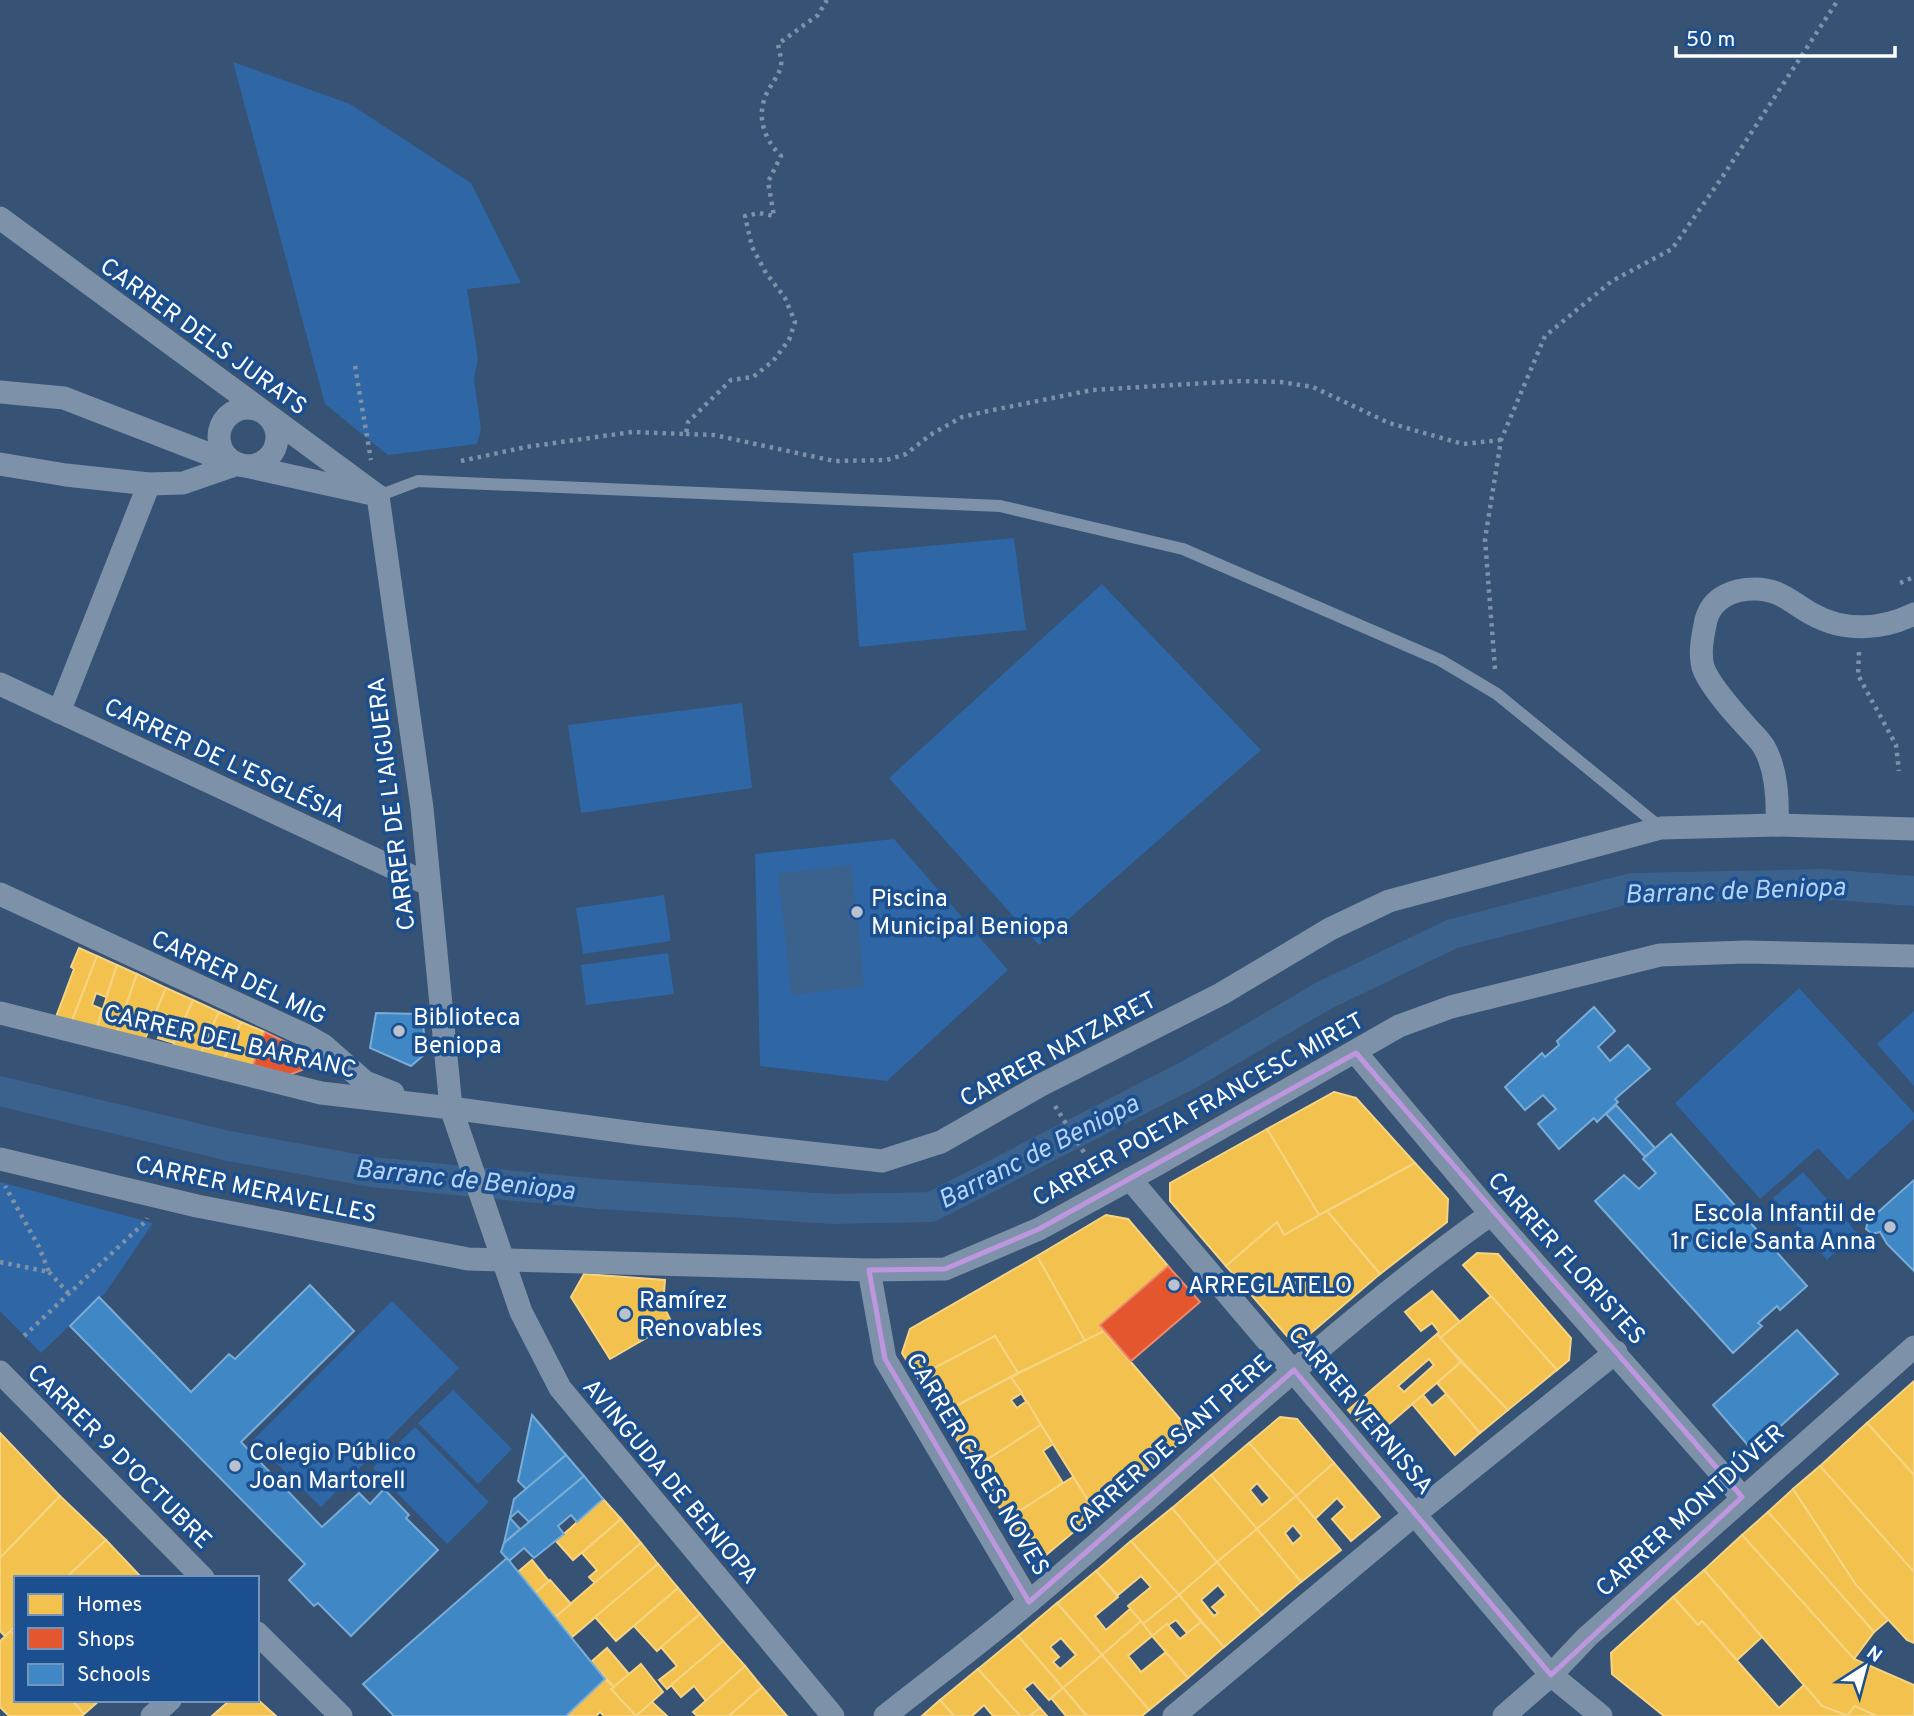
<svg xmlns="http://www.w3.org/2000/svg" width="1914" height="1716" viewBox="0 0 1914 1716" font-family="Overpass,sans-serif">
<style>
.green{fill:#2f66a5}
.water{fill:#3b618d}
.homes{fill:#f2c14e;stroke:#f6d483;stroke-width:2;fill-rule:evenodd}
.shops{fill:#e4572e;stroke:#ec896d;stroke-width:2}
.schools{fill:#3f88c5;stroke:#79acd6;stroke-width:2}
.lines{fill:none;stroke-linecap:round;stroke-linejoin:round}
.canal{stroke:#3b618d;stroke-width:30}
.path{stroke:#7d92a8;stroke-width:4.5;stroke-dasharray:3.5 5;stroke-linecap:butt}
.service{stroke:#7d92a8;stroke-width:12}
.minor{stroke:#7d92a8;stroke-width:23}
.marked{fill:none;stroke:#bd96df;stroke-width:5;stroke-linejoin:round}
.poi-dot{fill:#b9c2ce;stroke:#1b4f8f;stroke-width:2.5}
.labels{text-anchor:middle;stroke-width:7;stroke-linejoin:round;paint-order:stroke}
.street-label{font-size:24px;fill:#fff;stroke:#1b4f8f}
.poi-label{font-size:24px;fill:#fff;stroke:#1b4f8f;text-anchor:start}
.water-label{font-size:26px;font-style:italic;fill:#b5d3f5;stroke:#1b4f8f}
</style>
<rect width="100%" height="100%" fill="#365274"/>
<g class="green">
<polygon points="233,62 350,104 471,183 521,283 467,289 478,358 474,379 481,429 477,444 388,455 325,404"/>
<polygon points="1014,538 1026,630 859,647 853,553"/>
<polygon points="1102,584 1261,750 1039,945 889,778"/>
<polygon points="742,703 752,788 581,813 568,725"/>
<polygon points="894,839 1008,970 887,1081 760,1066 755,854"/>
<polygon points="664,895 671,941 583,954 576,908"/>
<polygon points="668,953 674,994 586,1005 581,965"/>
<polygon points="1799,988 1914,1113 1914,1119 1848,1180 1818,1148 1760,1199 1675,1103"/>
<polygon points="1914,1011 1914,1086 1877,1044"/>
<polygon points="1803,1172 1857,1233 1827,1260 1773,1198"/>
<polygon points="0,1182 153,1223 104,1295 99,1297 41,1353 0,1311"/>
<polygon points="392,1301 459,1368 321,1507 253,1440"/>
<polygon points="453,1390 512,1449 478,1484 418,1423"/>
<polygon points="415,1427 489,1502 447,1544 373,1468"/>
</g>
<polygon class="water" points="851,865 864,986 792,995 778,874"/>
<g class="homes">
<polygon points="79,948 97,956 72,1021 56,1017 74,969 71,967"/>
<polygon points="97,956 117,965 106,997 96,993 92,1005 102,1009 97,1027 72,1021"/>
<polygon points="117,965 137,974 117,1032 97,1027"/>
<polygon points="137,974 166,988 145,1039 117,1032"/>
<polygon points="166,988 193,1000 174,1043 158,1038 162,1028 151,1023"/>
<polygon points="193,1000 219,1012 201,1053 173,1045"/>
<polygon points="219,1012 241,1022 224,1059 201,1053 203,1047 209,1049 212,1042 206,1040"/>
<polygon points="241,1022 265,1032 253,1065 222,1064"/>
<polygon points="1334,1092 1356,1098 1415,1163 1319,1215 1267,1129"/>
<polygon points="1267,1129 1319,1215 1284,1235 1277,1222 1226,1266 1170,1201 1170,1183"/>
<polygon points="1415,1163 1448,1199 1447,1222 1380,1274 1327,1211"/>
<polygon points="1327,1211 1380,1274 1304,1339 1287,1336 1226,1266 1277,1222 1284,1235"/>
<polygon points="1106,1215 1128,1219 1168,1266 1100,1325 1104,1331 1085,1341 1037,1256"/>
<polygon points="1477,1253 1498,1254 1571,1338 1569,1360 1557,1370 1463,1265"/>
<polygon points="1037,1256 1085,1341 1018,1373 995,1336 917,1377 902,1353 910,1329"/>
<polygon points="584,1274 665,1280 663,1305 672,1323 610,1359 571,1297"/>
<polygon points="1432,1291 1460,1322 1440,1338 1437,1334 1439,1332 1432,1323 1421,1331 1405,1312"/>
<polygon points="1491,1296 1557,1370 1508,1410 1440,1338"/>
<polygon points="1104,1331 1192,1433 1096,1513 1011,1377"/>
<path d="M1437,1334l24,28 -88,76 -25,-28zM1429,1359l5,6 -30,27 -6,-6z"/>
<polygon points="995,1336 1018,1373 941,1414 917,1377"/>
<polygon points="1461,1362 1508,1410 1480,1433 1437,1383"/>
<polygon points="1011,1377 1022,1393 1011,1400 1017,1408 1027,1401 1041,1425 974,1468 941,1414"/>
<polygon points="1914,1381 1914,1475 1867,1423"/>
<polygon points="1446,1394 1480,1433 1455,1455 1412,1404 1423,1395 1432,1406"/>
<polygon points="1280,1417 1297,1419 1334,1463 1296,1496 1249,1443"/>
<polygon points="1867,1423 1914,1475 1914,1572 1820,1466"/>
<polygon points="1041,1425 1053,1444 1043,1451 1063,1483 1007,1519 974,1468"/>
<polygon points="0,1433 60,1496 0,1558"/>
<path d="M1249,1443l47,53 -39,33 -46,-54zM1257,1483l13,15 -8,7 -12,-15z"/>
<polygon points="1334,1463 1380,1517 1351,1541 1332,1519 1345,1507 1337,1498 1315,1519 1296,1496"/>
<polygon points="1820,1466 1914,1572 1914,1643 1907,1640 1856,1585 1793,1489"/>
<polygon points="1211,1475 1257,1529 1217,1562 1172,1508"/>
<polygon points="1073,1477 1096,1513 1045,1556 1026,1553 1007,1519"/>
<polygon points="1793,1489 1856,1585 1888,1620 1874,1632 1768,1512"/>
<polygon points="60,1496 106,1540 66,1578 16,1578 16,1626 5,1636 0,1631 0,1558"/>
<path d="M1296,1496l45,54 -40,32 -44,-53zM1293,1525l9,11 -9,8 -8,-11z"/>
<polygon points="603,1499 621,1519 573,1560 556,1541"/>
<polygon points="1172,1508 1217,1562 1179,1595 1131,1541"/>
<polygon points="1768,1512 1874,1632 1854,1659 1742,1535"/>
<polygon points="621,1519 641,1543 595,1583 589,1577 597,1570 582,1553"/>
<polygon points="1257,1529 1301,1582 1262,1615 1217,1562"/>
<polygon points="1742,1535 1854,1659 1914,1685 1914,1716 1876,1716 1855,1706 1848,1716 1822,1706 1704,1570"/>
<polygon points="106,1540 142,1578 66,1578"/>
<polygon points="1131,1541 1179,1595 1143,1624 1128,1606 1151,1587 1141,1576 1118,1595 1096,1571"/>
<polygon points="641,1543 658,1564 572,1637 555,1617"/>
<polygon points="532,1560 549,1581 535,1593 518,1572"/>
<path d="M1217,1562l45,53 -38,32 -45,-52zM1218,1585l8,10 -14,12 6,6 -4,3 -13,-16z"/>
<polygon points="658,1564 678,1588 616,1641 595,1617"/>
<polygon points="1704,1570 1762,1637 1737,1660 1702,1621 1698,1625 1673,1597"/>
<polygon points="1096,1571 1118,1597 1095,1616 1106,1630 1130,1609 1141,1621 1102,1655 1057,1603"/>
<polygon points="550,1580 571,1604 555,1617 535,1593"/>
<polygon points="678,1588 700,1614 657,1651 634,1626"/>
<polygon points="1179,1595 1201,1622 1187,1633 1176,1620 1152,1636 1143,1624"/>
<polygon points="1673,1597 1698,1625 1702,1621 1779,1708 1804,1685 1822,1706 1848,1716 1664,1716 1612,1674 1611,1653"/>
<path d="M1057,1603l45,52 -39,33 -45,-52zM1061,1638l15,17 -16,14 -7,-7 6,-5 -9,-10z"/>
<polygon points="700,1614 723,1641 667,1689 659,1680 677,1666 661,1647"/>
<polygon points="1141,1621 1152,1636 1128,1656 1141,1672 1166,1652 1188,1678 1149,1710 1102,1655"/>
<polygon points="1201,1622 1224,1647 1188,1678 1152,1636 1167,1624 1180,1639"/>
<polygon points="11,1631 16,1636 16,1700 72,1700 84,1714 82,1716 9,1716 0,1707 0,1641"/>
<polygon points="1018,1636 1063,1688 1049,1700 1033,1682 1024,1689 1040,1708 1030,1716 1020,1716 978,1669"/>
<polygon points="723,1641 745,1666 706,1701 694,1686 681,1697 671,1685"/>
<polygon points="607,1648 629,1674 614,1687 591,1662"/>
<polygon points="1102,1655 1149,1710 1142,1716 1087,1716 1063,1688"/>
<polygon points="641,1664 663,1692 636,1716 611,1689"/>
<polygon points="745,1666 762,1687 729,1716 697,1716 693,1712"/>
<polygon points="978,1669 1020,1716 993,1716 984,1705 972,1716 954,1716 940,1700"/>
<polygon points="605,1679 614,1687 611,1689 636,1716 604,1716 600,1712 596,1716 566,1716"/>
<polygon points="762,1687 787,1716 729,1716"/>
<polygon points="1063,1688 1087,1716 1066,1716 1051,1698"/>
<polygon points="257,1699 276,1716 212,1716 229,1701"/>
<polygon points="72,1700 100,1700 84,1714"/>
<polygon points="940,1700 954,1716 922,1716"/>
<polygon points="652,1702 667,1716 636,1716"/>
<polygon points="1855,1706 1876,1716 1847,1716"/>
<polygon points="1040,1708 1047,1716 1030,1716"/>
</g>
<g class="shops">
<polygon points="265,1032 302,1050 306,1061 302,1070 289,1075 253,1065"/>
<polygon points="1168,1266 1200,1302 1131,1361 1100,1325"/>
</g>
<g class="schools">
<polygon points="1594,1007 1615,1031 1598,1047 1610,1061 1628,1045 1650,1069 1615,1099 1618,1102 1597,1122 1594,1118 1559,1149 1538,1124 1556,1109 1543,1095 1525,1110 1505,1087 1542,1053 1545,1057 1559,1045 1557,1041"/>
<polygon points="376,1013 422,1014 426,1053 411,1066 370,1048"/>
<polygon points="1616,1105 1655,1148 1645,1157 1606,1114"/>
<polygon points="1671,1134 1807,1286 1780,1310 1777,1306 1758,1323 1762,1326 1733,1353 1595,1201 1624,1175 1639,1189 1656,1173 1643,1159"/>
<polygon points="1914,1180 1914,1271 1887,1244 1880,1232 1872,1234 1866,1229 1868,1221"/>
<polygon points="310,1285 354,1331 241,1442 322,1527 359,1493 370,1504 384,1489 409,1515 406,1518 438,1550 351,1636 318,1603 314,1606 289,1580 305,1564 70,1326 99,1297 191,1392 229,1354 235,1359"/>
<polygon points="1797,1330 1838,1374 1753,1451 1713,1405"/>
<polygon points="532,1415 566,1455 526,1489 518,1481"/>
<polygon points="566,1455 584,1476 529,1522 518,1511 510,1518 520,1529 504,1543 514,1499"/>
<polygon points="584,1476 603,1499 577,1522 571,1515 558,1526 564,1534 534,1558 524,1548 509,1561 501,1552 504,1543"/>
<polygon points="507,1558 605,1679 566,1716 394,1716 363,1684"/>
</g>
<g class="lines">
<polyline class="canal" points="0,1091 229,1146 372,1172 599,1194 833,1209 931,1207 1192,1073 1323,996 1452,934 1632,888 1822,884 1914,891"/>
<g class="path">
<polyline points="355,366 371,460"/>
<polyline points="686,434 714,435 834,461 887,460 906,454 930,435 962,417 988,411 1092,390 1240,381 1281,382 1313,387 1389,423 1463,444 1501,440"/>
<path d="M461,461l65,-14 106,-15 54,2 2,-12 43,-42 22,-3 20,-16 16,-21 6,-18 -10,-24 -19,-25 -14,-26 -7,-31 14,-3 15,3 -6,-34 13,-26c-16,-16 -25,-38 -15,-61 4,-10 12,-17 15,-29 1,-7 -2,-15 -3,-22l40,-29 9,-15"/>
<polyline points="1900,583 1914,577"/>
<polyline points="1859,652 1858,675 1896,745 1899,771"/>
<polyline points="1495,669 1485,539 1501,440 1545,336 1612,281 1672,249 1723,176 1838,0"/>
<polyline points="1055,1106 1095,1170"/>
<polyline points="0,1262 49,1272 39,1247 5,1186"/>
<polyline points="49,1272 69,1294"/>
<polyline points="24,1336 146,1221 147,1218"/>
</g>
<polyline class="service" points="378,496 418,481 1000,506 1183,549 1440,660 1497,694 1661,828"/>
<g class="minor">
<polyline points="0,218 378,496"/>
<polyline points="0,392 64,398 232,463 368,493"/>
<circle cx="248" cy="437" r="29"/>
<polyline points="0,464 66,475 149,484 183,483 238,464"/>
<polyline points="378,496 422,808 451,1108 521,1312 560,1388 833,1716"/>
<polyline points="0,684 428,884"/>
<polyline points="59,712 149,484"/>
<path d="M1777,825c1,-26 0,-55 -13,-78 -4,-7 -12,-14 -17,-20 -12,-13 -39,-44 -44,-60 -4,-15 0,-32 3,-47 6,-23 28,-31 49,-31 25,0 37,14 57,25 32,18 69,16 102,0"/>
<polyline points="0,894 307,1036 323,1045 365,1082 393,1093"/>
<polyline points="0,1013 321,1093 451,1108 642,1134 882,1161 941,1142 1041,1085 1221,994 1330,929 1389,901 1661,828 1777,825 1914,829"/>
<polyline points="1356,1053 1491,1214 1742,1497"/>
<polyline points="0,1159 197,1206 468,1259 869,1270 945,1269 1039,1229 1156,1165 1399,1026 1451,1007 1660,955 1746,952 1914,956"/>
<polyline points="1130,1179 1551,1675 1601,1716"/>
<polyline points="869,1270 885,1359 1029,1602"/>
<polyline points="0,1372 203,1578"/>
<polyline points="257,1633 341,1716"/>
<polyline points="152,1716 170,1700"/>
<path d="M885,1716c48,-38 98,-75 145,-115 154,-128 297,-271 461,-387"/>
<polyline points="1174,1716 1414,1515 1616,1352"/>
<polyline points="1504,1716 1551,1675 1587,1637 1914,1347"/>
</g>
</g>
<path class="marked" d="M1356,1053l386,444 -191,178 -257,-305 -265,232 -144,-243 -16,-89 76,-1 94,-40z"/>
<g class="poi-dot">
<circle cx="857" cy="912" r="7"/>
<circle cx="399" cy="1031" r="7"/>
<circle cx="1890" cy="1227" r="7"/>
<circle cx="1174" cy="1285" r="7"/>
<circle cx="625" cy="1314" r="7"/>
<circle cx="235" cy="1466" r="7"/>
</g>
<g class="labels">
<g class="street-label">
<text transform="translate(204 336) rotate(36)" y="8">CARRER DELS JURATS</text>
<text transform="translate(225 760) rotate(25)" y="8">CARRER DE L'ESGLÉSIA</text>
<text transform="translate(391 804) rotate(-97)" y="8">CARRER DE L'AIGUERA</text>
<text transform="translate(239 977) rotate(25)" y="8">CARRER DEL MIG</text>
<text transform="translate(230 1041) rotate(13)" y="8">CARRER DEL BARRANC</text>
<text transform="translate(1058 1049) rotate(-28)" y="8">CARRER NATZARET</text>
<text transform="translate(1198 1109) rotate(-29)" y="8">CARRER POETA FRANCESC MIRET</text>
<text transform="translate(256 1189) rotate(12)" y="8">CARRER MERAVELLES</text>
<text transform="translate(1567 1258) rotate(48)" y="8">CARRER FLORISTES</text>
<text transform="translate(1361 1410) rotate(50)" y="8">CARRER VERNISSA</text>
<text transform="translate(1170 1444) rotate(-41)" y="8">CARRER DE SANT PERE</text>
<text transform="translate(120 1456) rotate(45)" y="8">CARRER 9 D'OCTUBRE</text>
<text transform="translate(978 1464) rotate(59)" y="8">CARRER CASES NOVES</text>
<text transform="translate(671 1481) rotate(50)" y="8">AVINGUDA DE BENIOPA</text>
<text transform="translate(1690 1510) rotate(-42)" y="8">CARRER MONTDÚVER</text>
</g>
<g class="poi-label">
<text x="871" y="906">Piscina<tspan x="871" dy="28">Municipal Beniopa</tspan></text>
<text x="413" y="1025">Biblioteca<tspan x="413" dy="28">Beniopa</tspan></text>
<text x="1876" y="1221" text-anchor="end">Escola Infantil de<tspan x="1876" dy="28">1r Cicle Santa Anna</tspan></text>
<text x="1188" y="1293">ARREGLATELO</text>
<text x="639" y="1308">Ramírez<tspan x="639" dy="28">Renovables</tspan></text>
<text x="249" y="1460">Colegio Público<tspan x="249" dy="28">Joan Martorell</tspan></text>
</g>
<g class="water-label">
<text transform="translate(1735 890) rotate(-2)" y="9">Barranc de Beniopa</text>
<text transform="translate(1038 1151) rotate(-27)" y="9">Barranc de Beniopa</text>
<text transform="translate(465 1179) rotate(6)" y="9">Barranc de Beniopa</text>
</g>
</g>
<rect x="14" y="1576" width="245" height="126" fill="#1b4f8f" stroke="#7695bc" stroke-width="2"/>
<rect x="28" y="1594" width="35" height="21" fill="#f2c14e" stroke="#7695bc" stroke-width="2"/>
<text x="77" y="1611" font-size="21" fill="#ffffff">Homes</text>
<rect x="28" y="1628" width="35" height="21" fill="#e4572e" stroke="#7695bc" stroke-width="2"/>
<text x="77" y="1646" font-size="21" fill="#ffffff">Shops</text>
<rect x="28" y="1664" width="35" height="21" fill="#3f88c5" stroke="#7695bc" stroke-width="2"/>
<text x="77" y="1681" font-size="21" fill="#ffffff">Schools</text>
<g transform="translate(1865 1667) rotate(36)" stroke="#1b4f8f" stroke-width="5" paint-order="stroke">
<path d="M0-5L12 26L0 18L-12 26Z" fill="#ffffff"/>
<text y="-10" font-size="19" font-weight="bold" text-anchor="middle" fill="#ffffff">N</text>
</g>
<path d="M1676 46v10h219v-10" fill="none" stroke="#ffffff" stroke-width="3.5"/>
<text x="1686" y="46" font-size="21" fill="#ffffff" stroke="#1b4f8f" stroke-width="5" paint-order="stroke">50 m</text>
</svg>
